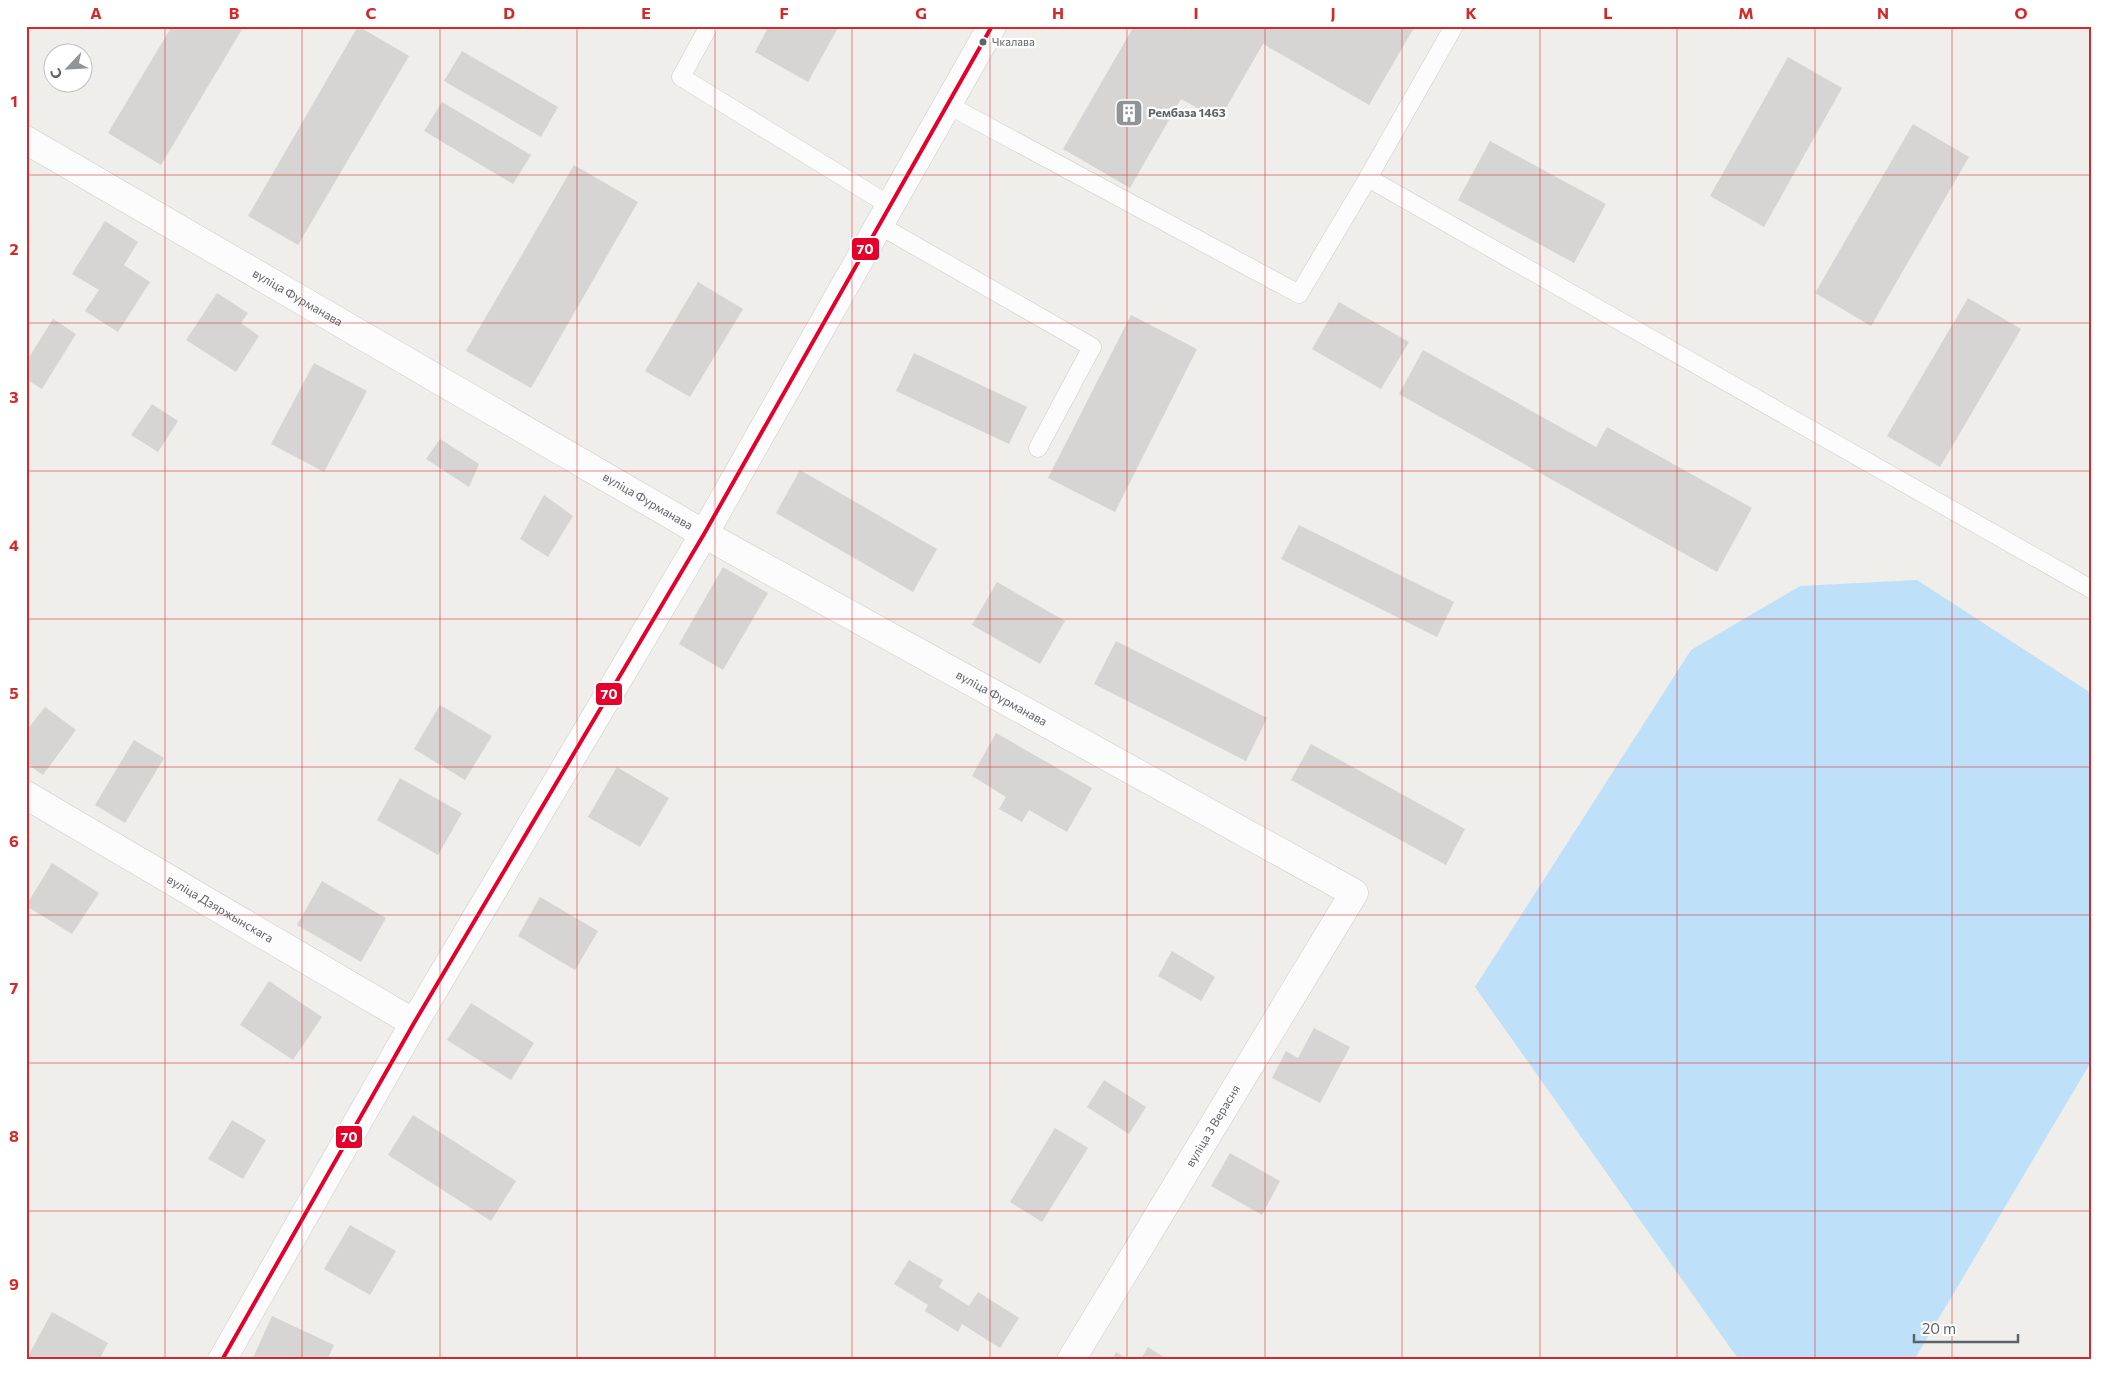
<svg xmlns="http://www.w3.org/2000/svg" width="2117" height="1386" viewBox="0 0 2117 1386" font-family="Commissioner,sans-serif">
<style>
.water{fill:#bfe0f9}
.building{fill:#d6d5d3}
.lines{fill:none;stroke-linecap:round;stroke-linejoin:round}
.lane-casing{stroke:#cbcccc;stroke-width:19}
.street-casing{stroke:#cbcccc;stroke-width:29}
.lane{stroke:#fdfcfc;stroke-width:18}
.street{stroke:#fdfcfc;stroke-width:28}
.bus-1-casing{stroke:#fff;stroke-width:8}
.bus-1{stroke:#e4002b;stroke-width:4}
.grid{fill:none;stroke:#d62828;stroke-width:1;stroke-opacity:0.55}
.bus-dot{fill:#5f6368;stroke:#fff;stroke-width:2}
.labels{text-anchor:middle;stroke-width:4.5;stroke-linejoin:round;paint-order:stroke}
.bus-label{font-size:11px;fill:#5f6368;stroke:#fff;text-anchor:start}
.poi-label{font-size:12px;font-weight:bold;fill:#5f6368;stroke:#fff;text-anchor:start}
.street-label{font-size:12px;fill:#5f6368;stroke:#fff}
.line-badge{stroke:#fff;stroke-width:2}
.badge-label{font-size:14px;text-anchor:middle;font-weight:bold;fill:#fff}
.neatline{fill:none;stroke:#d62828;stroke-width:2}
.grid-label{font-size:16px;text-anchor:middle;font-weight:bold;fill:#d62828}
</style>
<rect width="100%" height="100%" fill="#efeeea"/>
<polygon class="water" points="1917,580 2091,693 2091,1062 1914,1360 1739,1360 1475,987 1691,650 1800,586"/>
<g class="building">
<polygon points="172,26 244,26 161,165 108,133"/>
<polygon points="358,26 409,56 298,245 248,216"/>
<polygon points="769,26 839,26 808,82 755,52"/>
<polygon points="1134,26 1415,26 1369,105 1263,44 1219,120 1181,99 1130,188 1063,149"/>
<polygon points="462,51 558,107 541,137 444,81"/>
<polygon points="1788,57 1842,88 1764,227 1710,196"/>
<polygon points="442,102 531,155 513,184 424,131"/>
<polygon points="1913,124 1969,157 1871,326 1815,293"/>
<polygon points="1490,141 1606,204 1574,263 1458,200"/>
<polygon points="574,165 638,202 531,388 466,351"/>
<polygon points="105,221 138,242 124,265 150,282 118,332 85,311 99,290 72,274"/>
<polygon points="698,282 743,309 690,397 645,371"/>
<polygon points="217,293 248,313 241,323 259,336 236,372 186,340"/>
<polygon points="1968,298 2021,329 1940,467 1887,436"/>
<polygon points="1339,302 1409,342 1381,389 1312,349"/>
<polygon points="1131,315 1197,349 1115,512 1048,478"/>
<polygon points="53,319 76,334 42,389 26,379 26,362"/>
<polygon points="1423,350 1596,447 1607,427 1752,508 1717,572 1399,394"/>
<polygon points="914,353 1027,407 1009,444 896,391"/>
<polygon points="314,363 367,391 324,472 271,444"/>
<polygon points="152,404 178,421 158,452 131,435"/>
<polygon points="440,439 479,464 469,487 426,459"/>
<polygon points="800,470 937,549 913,592 776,513"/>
<polygon points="544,495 573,516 548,557 520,539"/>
<polygon points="1299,525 1454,602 1437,637 1281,559"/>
<polygon points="723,567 768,593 723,670 679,644"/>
<polygon points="997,582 1065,621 1040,664 972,625"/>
<polygon points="1116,641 1267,718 1246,761 1094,684"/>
<polygon points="440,705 492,736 465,780 414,749"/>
<polygon points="45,707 76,730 43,775 26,763 26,731"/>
<polygon points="996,733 1092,788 1067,832 1029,810 1022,822 999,809 1006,797 972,776"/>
<polygon points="134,740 164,758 125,823 95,805"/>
<polygon points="1311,744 1465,829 1446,865 1291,780"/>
<polygon points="617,767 669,798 640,847 588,817"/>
<polygon points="400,778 462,813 438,855 377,820"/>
<polygon points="52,863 99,893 72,934 26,906"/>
<polygon points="322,881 386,918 361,962 297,925"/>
<polygon points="540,897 598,931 575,970 518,936"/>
<polygon points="1172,951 1215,977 1201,1001 1158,976"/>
<polygon points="269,981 322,1017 293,1060 240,1025"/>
<polygon points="471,1003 534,1043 511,1080 447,1040"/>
<polygon points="1314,1028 1350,1047 1320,1103 1272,1078 1286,1051 1298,1058"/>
<polygon points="1104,1080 1146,1107 1129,1134 1087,1107"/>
<polygon points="413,1115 516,1181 491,1221 388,1155"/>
<polygon points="232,1120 266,1140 243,1179 208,1159"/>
<polygon points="1055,1128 1088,1148 1042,1222 1010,1202"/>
<polygon points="1230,1153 1280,1181 1262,1215 1211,1186"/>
<polygon points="350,1225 396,1251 370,1295 324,1269"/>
<polygon points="909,1260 943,1280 939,1287 969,1306 978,1292 1019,1318 1000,1348 962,1324 958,1332 925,1311 928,1305 894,1284"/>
<polygon points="52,1312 108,1343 99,1360 26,1360"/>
<polygon points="272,1316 334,1345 327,1360 252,1360"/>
<polygon points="1148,1347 1168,1360 1140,1360"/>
<polygon points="1116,1352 1128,1360 1112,1360"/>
</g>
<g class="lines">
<defs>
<g id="lane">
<polyline points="709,26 681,77 889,205"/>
<polyline points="1454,26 1368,178 2091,589"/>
<polyline points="948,105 1299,294 1368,178"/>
<polyline points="879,225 1092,347 1038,448"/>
</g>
<g id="street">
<path id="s1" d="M26,140l678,394 650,359 -283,467"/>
<path id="s2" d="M26,795l388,228"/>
<polyline points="222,1360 414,1023 704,534 992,26"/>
</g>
</defs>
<use href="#lane" class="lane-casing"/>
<use href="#street" class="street-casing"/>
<use href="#lane" class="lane"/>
<use href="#street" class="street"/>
<defs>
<polyline id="bus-1" points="222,1360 414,1023 704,534 992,26"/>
</defs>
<use href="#bus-1" class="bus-1-casing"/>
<use href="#bus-1" class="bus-1"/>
</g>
<path class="grid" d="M165,26v1334M302,26v1334M440,26v1334M577,26v1334M715,26v1334M852,26v1334M990,26v1334M1127,26v1334M1265,26v1334M1402,26v1334M1540,26v1334M1677,26v1334M1815,26v1334M1952,26v1334M26,175h2065M26,323h2065M26,471h2065M26,619h2065M26,767h2065M26,915h2065M26,1063h2065M26,1211h2065"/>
<defs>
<symbol id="building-square" viewBox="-11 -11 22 22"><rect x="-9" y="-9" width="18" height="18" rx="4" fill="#919496" stroke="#fff"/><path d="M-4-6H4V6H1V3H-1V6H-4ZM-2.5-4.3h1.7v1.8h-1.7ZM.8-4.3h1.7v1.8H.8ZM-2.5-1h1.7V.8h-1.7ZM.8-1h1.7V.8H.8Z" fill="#fff"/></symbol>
</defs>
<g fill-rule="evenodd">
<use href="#building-square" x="1113" y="97" width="32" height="32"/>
</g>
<circle class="bus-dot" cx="983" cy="42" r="4.5"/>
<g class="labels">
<g class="bus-label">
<text x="992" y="46">Чкалава</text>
</g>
<g class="poi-label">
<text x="1148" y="117">Рембаза 1463</text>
</g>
<g class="street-label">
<text dy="4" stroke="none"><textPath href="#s1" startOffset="314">вуліца Фурманава</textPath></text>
<text dy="4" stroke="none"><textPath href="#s1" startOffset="719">вуліца Фурманава</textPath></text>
<text dy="4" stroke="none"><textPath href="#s1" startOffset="1124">вуліца Фурманава</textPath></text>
<text dy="4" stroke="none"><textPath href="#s2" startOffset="225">вуліца Дзяржынскага</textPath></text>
<text transform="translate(1213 1126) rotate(-59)" y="4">вуліца 3 Верасня</text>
</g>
</g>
<g class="line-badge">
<rect x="851" y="237" width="29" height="24" rx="5" fill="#e4002b"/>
<rect x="595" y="682" width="28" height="24" rx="5" fill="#e4002b"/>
<rect x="335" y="1125" width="28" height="24" rx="5" fill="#e4002b"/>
</g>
<g class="badge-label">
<text x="865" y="254">70</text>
<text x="609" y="699">70</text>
<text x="349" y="1142">70</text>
</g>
<rect width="2117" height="1386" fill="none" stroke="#ffffff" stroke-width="55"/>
<g transform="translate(68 68) rotate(245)"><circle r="24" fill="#ffffff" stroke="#bfc1c3"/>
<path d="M0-4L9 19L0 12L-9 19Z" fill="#919496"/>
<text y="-8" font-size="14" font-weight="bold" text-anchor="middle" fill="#5f6368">С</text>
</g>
<path d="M1914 1334v8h104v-8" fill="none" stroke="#5f6368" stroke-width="2.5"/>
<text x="1922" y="1334" font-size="15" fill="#5f6368" stroke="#ffffff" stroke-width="4" paint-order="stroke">20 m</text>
<rect x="28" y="28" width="2062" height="1330" class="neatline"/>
<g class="grid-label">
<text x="96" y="19">A</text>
<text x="234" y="19">B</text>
<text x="371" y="19">C</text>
<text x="509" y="19">D</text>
<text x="646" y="19">E</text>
<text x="784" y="19">F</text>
<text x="921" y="19">G</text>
<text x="1058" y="19">H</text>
<text x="1196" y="19">I</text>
<text x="1333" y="19">J</text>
<text x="1471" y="19">K</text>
<text x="1608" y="19">L</text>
<text x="1746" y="19">M</text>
<text x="1883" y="19">N</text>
<text x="2021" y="19">O</text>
<text x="14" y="107">1</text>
<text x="14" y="255">2</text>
<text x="14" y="403">3</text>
<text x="14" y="551">4</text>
<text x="14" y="699">5</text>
<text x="14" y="847">6</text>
<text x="14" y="994">7</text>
<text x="14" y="1142">8</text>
<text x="14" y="1290">9</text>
</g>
</svg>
